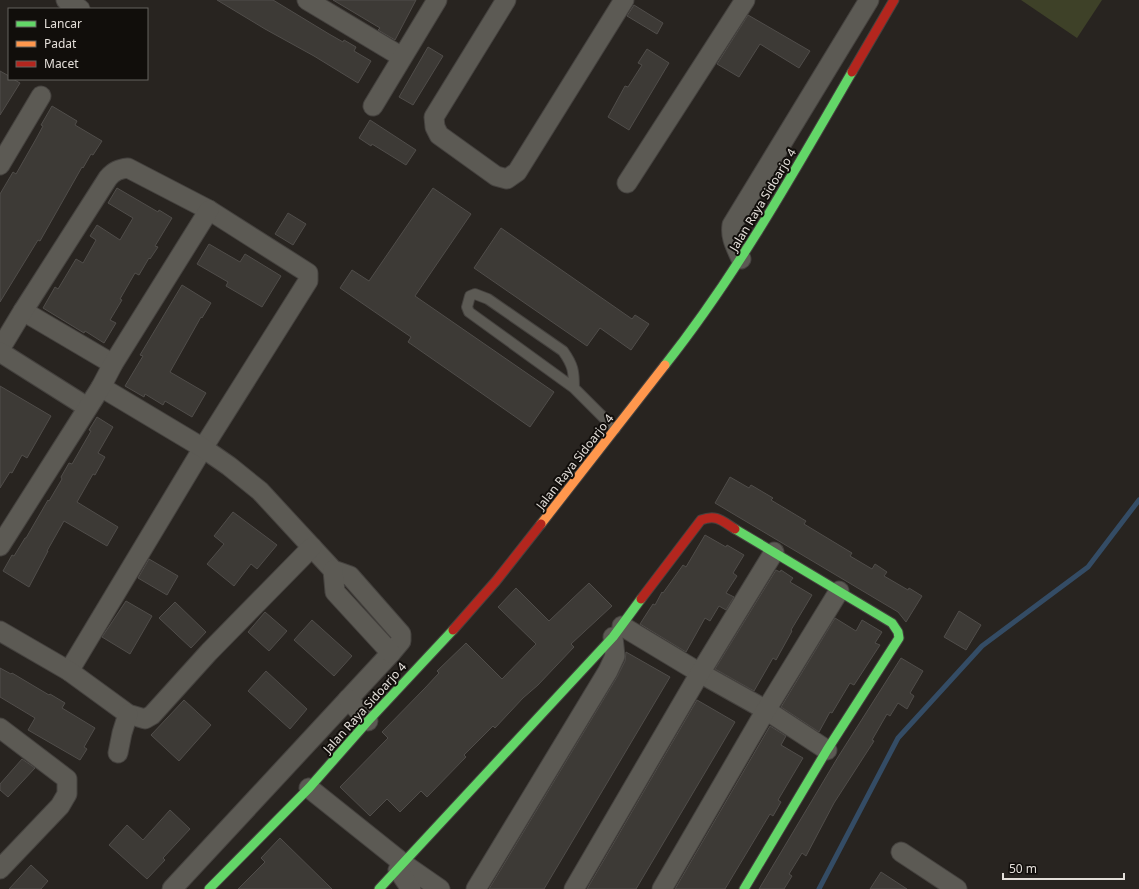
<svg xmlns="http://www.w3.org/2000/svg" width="1139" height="889" viewBox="0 0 1139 889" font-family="'Noto Sans',sans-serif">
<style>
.green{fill:#3e4128}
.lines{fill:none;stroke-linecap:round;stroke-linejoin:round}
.stream{stroke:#344c65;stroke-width:5}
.building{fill:#3d3a36;stroke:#504d4a}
.lane-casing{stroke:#45423f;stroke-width:12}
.street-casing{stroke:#45423f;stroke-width:21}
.fast-casing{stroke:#45423f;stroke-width:11}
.slow-casing{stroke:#45423f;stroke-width:11}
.jam-casing{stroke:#45423f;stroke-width:11}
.lane{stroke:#5c5a54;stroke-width:10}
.street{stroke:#5c5a54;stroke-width:19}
.fast{stroke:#63d668;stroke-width:9}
.slow{stroke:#ff974d;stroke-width:9}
.jam{stroke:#b3261e;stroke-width:9}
.labels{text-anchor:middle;stroke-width:4;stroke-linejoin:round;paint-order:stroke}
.street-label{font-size:12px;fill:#e4dfda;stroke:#110e0b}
</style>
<rect width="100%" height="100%" fill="#282420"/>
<polygon class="green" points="1021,0 1102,0 1077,38"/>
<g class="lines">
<polyline class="stream" points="819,889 898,738 982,646 1088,567 1139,500"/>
</g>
<g class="building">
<polygon points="217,0 273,0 329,34 343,42 344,40 356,47 354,51 371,61 358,83 314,56 265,29"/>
<polygon points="333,0 416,0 395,40 378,30 380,28"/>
<polygon points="634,5 663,23 657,34 627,16"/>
<polygon points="748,15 810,51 799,68 760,44 739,77 717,64"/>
<polygon points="428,47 443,56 413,105 399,97"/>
<polygon points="647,49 669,63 629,130 608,117 625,86 628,87 642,65 638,63"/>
<polygon points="0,71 9,76 9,79 13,79 20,83 0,115"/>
<polygon points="52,106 77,121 75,125 102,141 93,155 91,154 83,168 82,167 40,241 38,240 0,302 0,194 13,172 16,174 36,139 43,126 41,125"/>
<polygon points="370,120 416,150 406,165 372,144 371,146 359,138"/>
<polygon points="117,188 158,212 159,210 172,218 155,246 158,247 150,259 149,258 139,275 135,273 120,299 122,300 110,320 116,323 104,343 85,331 84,333 43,308 55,287 58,289 76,259 83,263 96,240 90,236 97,225 120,240 133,218 108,203"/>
<polygon points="433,188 471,214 415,296 554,392 530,427 408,342 411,337 340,288 352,270 369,281"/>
<polygon points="288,213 306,224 293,245 275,234"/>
<polygon points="501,228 632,319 635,315 649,324 631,350 600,328 587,346 474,268"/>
<polygon points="209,244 240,262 245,254 281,276 262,307 226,286 228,282 197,264"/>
<polygon points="182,285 211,303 202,318 201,317 170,372 206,393 192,417 165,401 163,405 145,394 144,397 125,386 143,356 140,355"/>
<polygon points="0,386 51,416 27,458 22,455 12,473 10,472 0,488"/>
<polygon points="97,417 113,427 98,453 105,457 95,475 93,474 77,502 118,527 107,546 64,521 47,551 48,551 29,587 3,571 12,555 14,556 25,538 26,538 48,500 49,501 62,479 61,477 69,463 72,464 91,431 89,430"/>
<polygon points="730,477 749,488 751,485 773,498 771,500 806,521 804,524 852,553 850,556 872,569 875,564 887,572 884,576 908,590 909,588 922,596 906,622 898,612 715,503"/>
<polygon points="233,512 277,545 257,569 251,564 234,586 207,564 224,544 214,536"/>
<polygon points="705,535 726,547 727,545 744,555 733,573 737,576 726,593 734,597 726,610 719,606 710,621 705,618 686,652 640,624 649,610 653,604 655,605 662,592 663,593 683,565 686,567"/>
<polygon points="149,559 178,576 167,595 138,578"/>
<polygon points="776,570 780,572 781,570 793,578 790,582 812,595 791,630 792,631 776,660 773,658 754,691 715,669"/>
<polygon points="589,583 612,606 571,644 574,647 538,685 523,698 495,728 493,726 464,755 466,757 427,797 421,791 400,812 387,799 370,816 340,787 388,738 382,732 425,688 439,673 437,671 466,643 502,679 536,644 498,607 516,588 549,621"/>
<polygon points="126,601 152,616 130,654 102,637"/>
<polygon points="175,602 206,632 191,648 159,618"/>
<polygon points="959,611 981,625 966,650 944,637"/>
<polygon points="265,612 287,631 269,651 248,632"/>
<polygon points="835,618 856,631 862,620 882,632 875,643 880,645 854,685 850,683 832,713 830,712 819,732 781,707"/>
<polygon points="312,620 352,656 334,676 294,640"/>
<polygon points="626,652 670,677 544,889 489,889 617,677 625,661"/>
<polygon points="901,658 923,671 910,693 914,696 907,709 898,703 890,716 887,714 872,740 874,741 834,803 806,856 802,853 789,874 792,876 784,889 759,889 838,757"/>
<polygon points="0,668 11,674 12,673 49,695 50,694 65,703 62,708 95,728 84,747 87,749 80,760 28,730 35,718 0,697"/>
<polygon points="266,671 307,709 290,729 248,691"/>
<polygon points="184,700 211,725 179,761 151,735"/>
<polygon points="697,700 735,722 636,889 587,889"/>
<polygon points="770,726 786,736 781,745 803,758 778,800 781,802 773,816 770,814 725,889 675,889"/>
<polygon points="22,759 35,768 8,797 0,790 0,784"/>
<polygon points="170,810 190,829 163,858 165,860 147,879 109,845 127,825 143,840"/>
<polygon points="280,838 332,889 238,889 265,862 261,858"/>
<polygon points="31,865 48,881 41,889 9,889"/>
<polygon points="881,872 907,889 870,889"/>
</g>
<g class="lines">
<defs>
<path id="lane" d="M574,388c0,-17 -1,-23 -11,-37l-75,-52 -13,-5 -5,2 -3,11 2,5 105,76 41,41"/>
<g id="street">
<polyline points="66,0 80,9"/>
<polyline points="307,0 402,57"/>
<polyline points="506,0 434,117 435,127 439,135 496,176 507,179 517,172 624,0"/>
<polyline points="373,106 437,0"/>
<polyline points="0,165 41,96"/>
<polyline points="627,183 745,0"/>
<path d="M741,259c-5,-12 -11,-21 -9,-34l137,-225"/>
<polyline points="23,311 113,364"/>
<path d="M0,349l23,-38 85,-133c6,-7 11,-9 20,-10l81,42 99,63v8l-105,167 -134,223"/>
<polyline points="0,352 87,407"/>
<polyline points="101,387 203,448 229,466 260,491 333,570 350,576 401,634 401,641 391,653 172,889"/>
<polyline points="0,546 101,387 113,364 209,210"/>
<polyline points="333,570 335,592 391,653"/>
<polyline points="622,626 700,673 766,710 827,750"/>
<polyline points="0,631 69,671 128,714 145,719 152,715 209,652 312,547"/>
<polyline points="348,699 368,721"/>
<polyline points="0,728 67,779 67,794 60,806 0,869"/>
<polyline points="118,753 122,733 128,714"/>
<polyline points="309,788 404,864 440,889"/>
<polyline points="901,852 957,889"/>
<polyline points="398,870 411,889"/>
<polyline points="476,889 608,671 615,656 613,637"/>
<polyline points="574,889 700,673 774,552"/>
<polyline points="662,889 766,710 839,591"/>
</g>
<g id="fast">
<path d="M665,365c72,-91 129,-193 187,-293"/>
<polyline points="735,529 892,623 898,632 899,638 827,750 744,889"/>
<polyline points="209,889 309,788 368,721 453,630"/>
<polyline points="379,889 613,637 641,599"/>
</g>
<polyline id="slow" points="541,524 665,365"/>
<g id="jam">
<polyline points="852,72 894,0"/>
<path d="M641,599l60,-79c16,-6 21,1 34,9"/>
<polyline points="453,630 496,581 541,524"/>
</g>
</defs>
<use href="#lane" class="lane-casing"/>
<use href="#street" class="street-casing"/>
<use href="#fast" class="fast-casing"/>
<use href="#slow" class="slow-casing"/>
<use href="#jam" class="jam-casing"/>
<use href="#lane" class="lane"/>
<use href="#street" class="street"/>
<use href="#fast" class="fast"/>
<use href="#slow" class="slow"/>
<use href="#jam" class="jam"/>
</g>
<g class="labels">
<g class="street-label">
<text transform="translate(763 200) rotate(-59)" y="4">Jalan Raya Sidoarjo 4</text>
<text transform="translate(575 462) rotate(-52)" y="4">Jalan Raya Sidoarjo 4</text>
<text transform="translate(365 708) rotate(-48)" y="4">Jalan Raya Sidoarjo 4</text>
</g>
</g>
<rect x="8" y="8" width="140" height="72" fill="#110e0b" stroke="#65625e"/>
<rect x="16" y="21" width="20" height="6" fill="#63d668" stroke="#65625e"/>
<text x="44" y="28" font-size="12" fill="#e4dfda">Lancar</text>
<rect x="16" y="41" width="20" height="6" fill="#ff974d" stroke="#65625e"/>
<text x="44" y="48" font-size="12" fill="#e4dfda">Padat</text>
<rect x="16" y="61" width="20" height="6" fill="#b3261e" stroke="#65625e"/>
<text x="44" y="68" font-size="12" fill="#e4dfda">Macet</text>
<path d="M1003 873v6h121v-6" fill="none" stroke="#e4dfda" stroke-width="2"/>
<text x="1009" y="873" font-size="12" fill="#e4dfda" stroke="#110e0b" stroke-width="3" paint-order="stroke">50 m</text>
</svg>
